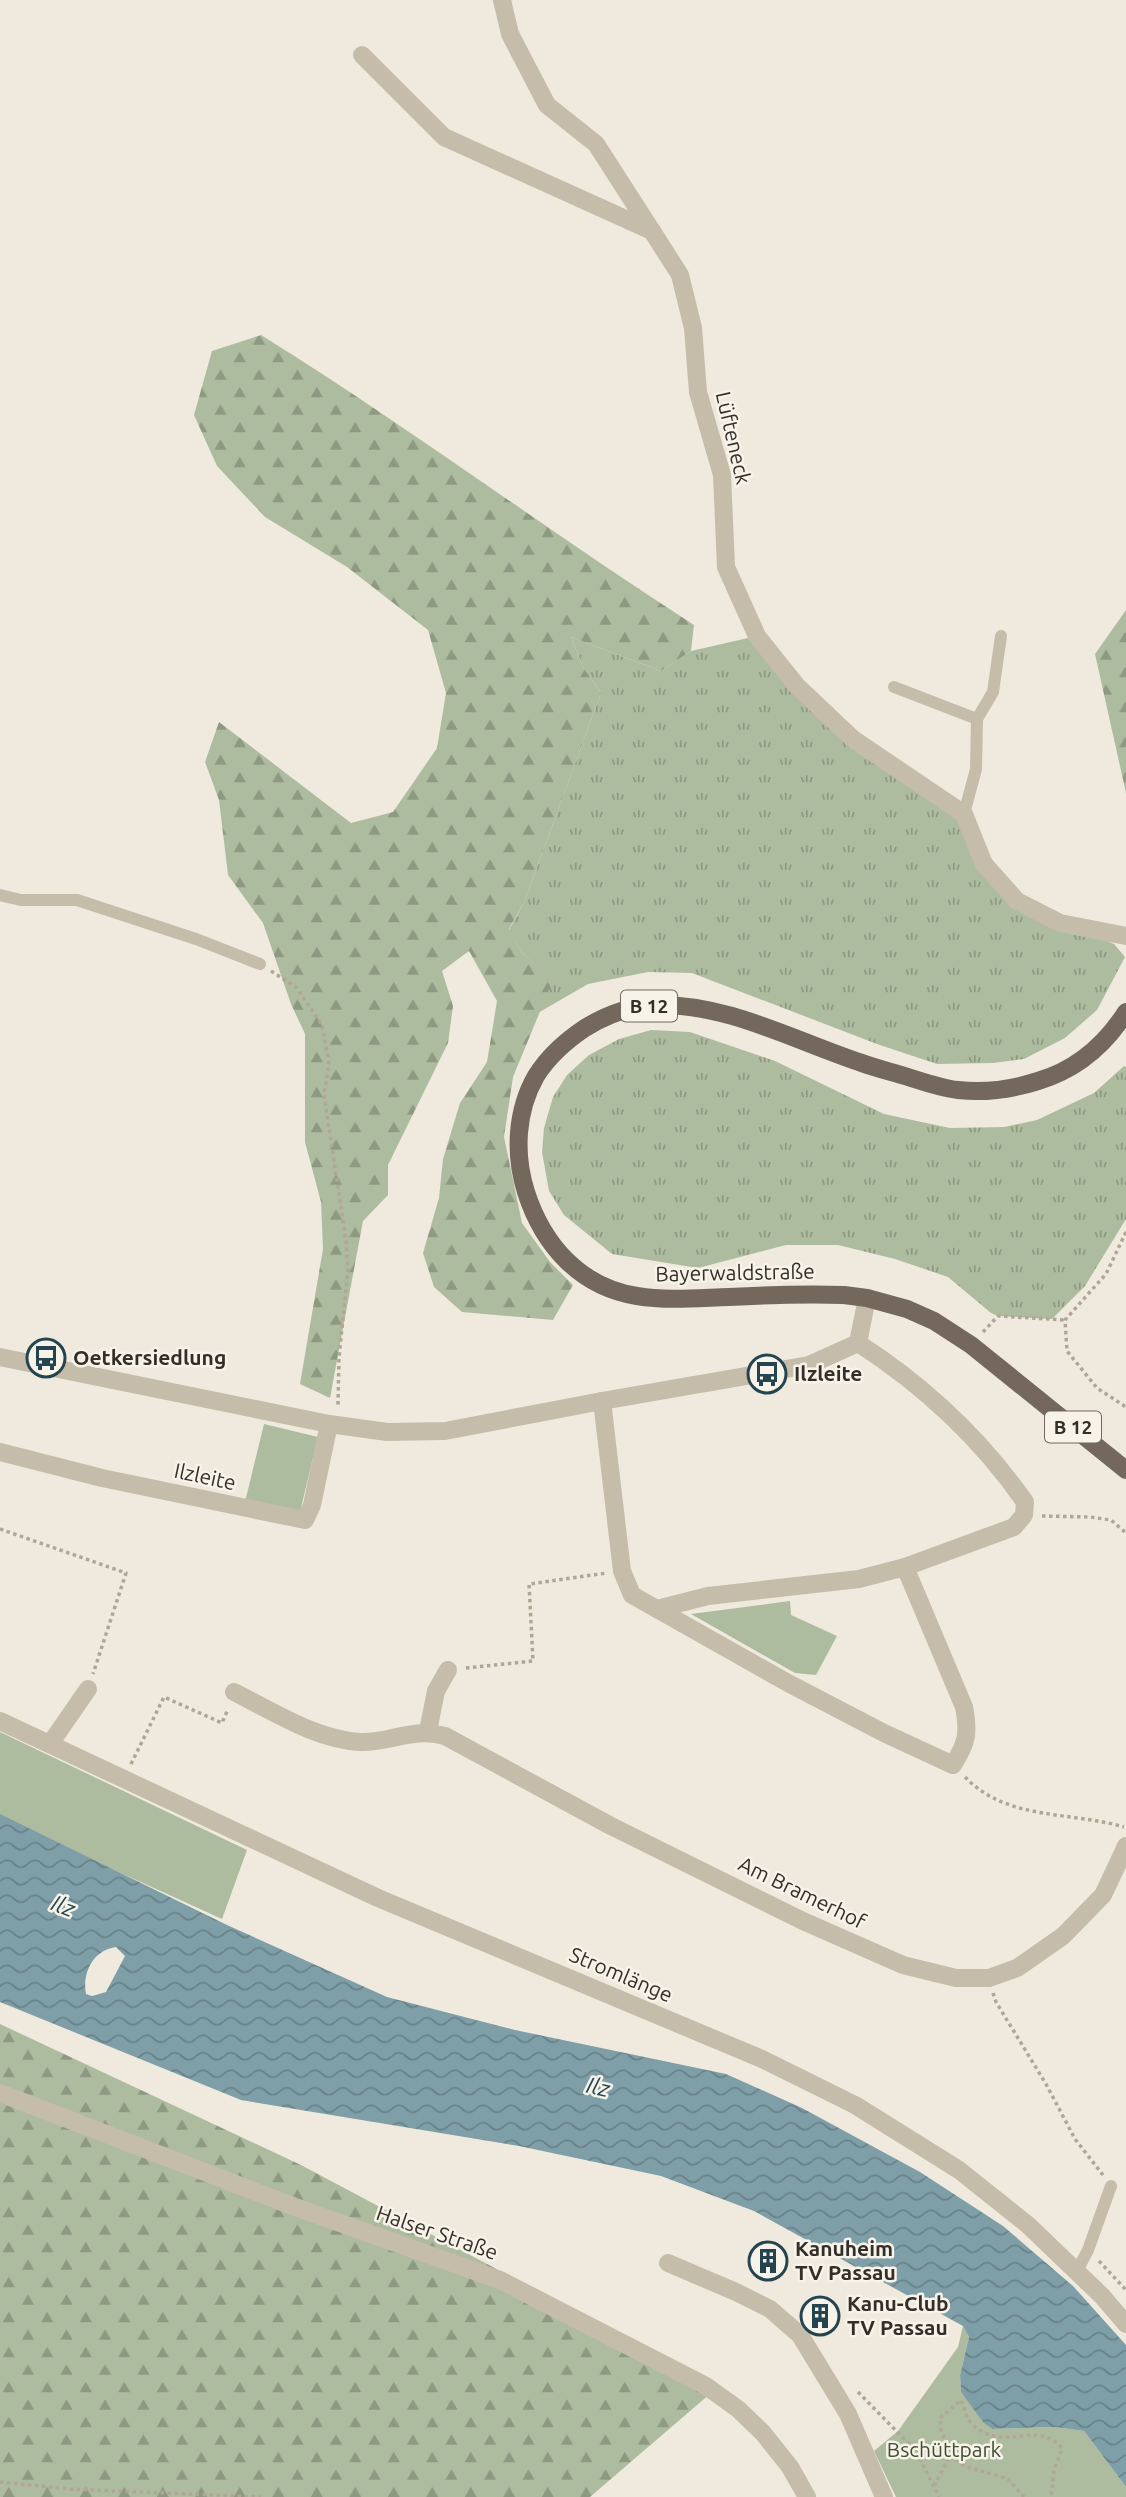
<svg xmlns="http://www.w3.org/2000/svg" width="1126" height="2497" viewBox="0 0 1126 2497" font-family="Ubuntu,sans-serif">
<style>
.grass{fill:url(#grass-tufts)}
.forest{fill:url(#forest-firs)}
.green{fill:#adbc9f}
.water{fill:url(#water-waves);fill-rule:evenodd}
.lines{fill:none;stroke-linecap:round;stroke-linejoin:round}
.path{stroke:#b1a695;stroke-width:3.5;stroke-dasharray:3.5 3.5;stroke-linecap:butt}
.service{stroke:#c5bcaa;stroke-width:12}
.minor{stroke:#c5bcaa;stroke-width:18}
.primary{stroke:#74685c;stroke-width:18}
.labels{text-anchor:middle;stroke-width:5;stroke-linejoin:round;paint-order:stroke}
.shield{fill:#f7f3e9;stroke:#6e6963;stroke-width:2}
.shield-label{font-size:19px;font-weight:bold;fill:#342e29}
.street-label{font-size:21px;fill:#342e29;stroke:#f7f3e9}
.poi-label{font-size:21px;font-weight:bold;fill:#342e29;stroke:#f7f3e9;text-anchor:start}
.park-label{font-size:21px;fill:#3e4f30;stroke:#f7f3e9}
.water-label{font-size:23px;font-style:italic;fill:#244550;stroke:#f7f3e9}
</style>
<defs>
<pattern id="grass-tufts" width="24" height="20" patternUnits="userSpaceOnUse" patternTransform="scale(1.75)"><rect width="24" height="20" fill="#adbc9f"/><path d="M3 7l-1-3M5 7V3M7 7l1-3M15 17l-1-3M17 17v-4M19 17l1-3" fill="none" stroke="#8e9982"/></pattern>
<pattern id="forest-firs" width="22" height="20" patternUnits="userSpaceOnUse" patternTransform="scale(1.75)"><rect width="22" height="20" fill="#adbc9f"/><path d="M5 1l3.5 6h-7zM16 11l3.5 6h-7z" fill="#8e9982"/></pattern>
<pattern id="water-waves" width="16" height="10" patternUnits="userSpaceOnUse" patternTransform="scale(1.75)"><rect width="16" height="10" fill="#7f9fa8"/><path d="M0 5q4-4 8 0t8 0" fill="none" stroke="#698289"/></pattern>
</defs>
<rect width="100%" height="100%" fill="#efeadd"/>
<g class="grass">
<polygon points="757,636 797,686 964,814 1017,901 1114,944 1125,957 1097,1010 1065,1038 1024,1059 993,1063 937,1064 877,1044 692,973 648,972 588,984 538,1013 552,980 522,953 509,930 525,900 601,693 583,667 571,637 661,671 691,651"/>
<polygon points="651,1030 690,1032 775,1061 884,1114 950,1128 1004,1127 1037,1120 1094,1093 1124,1066 1126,1067 1126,1219 1085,1286 1052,1319 998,1316 991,1313 948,1277 895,1259 838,1245 786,1245 698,1268 612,1254 564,1215 549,1191 542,1152 544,1128 553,1097 567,1075 589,1055 619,1039"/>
</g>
<g class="forest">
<path d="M261,335c148,92 287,196 433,290l-3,26 -30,20 -90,-34 12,30 18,26 -76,207 -16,29 13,24 31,27 -40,97 -9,60 18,86 28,39 23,23 -20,35 -91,-8 -28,-25 -11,-34 16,-55 4,-39 17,-56 27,-41 10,-61 -28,-50 -27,20 11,35 -5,37 -60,122v30l-25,26 -33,177 -30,-14 23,-135 -2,-47 -16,-60v-108l-14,-30 -28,-81 -35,-48 -9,-75 -14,-38 14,-40 132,101 42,-11 44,-64 9,-55 -18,-63 -81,-63 -82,-50 -48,-51 -23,-51 18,-64z"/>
<polygon points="1126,610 1126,793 1095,654"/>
<polygon points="0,2024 301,2165 718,2387 590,2497 0,2497"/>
</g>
<g class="green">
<polygon points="264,1424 318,1437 299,1516 245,1502"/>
<polygon points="790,1601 791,1615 837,1636 816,1675 795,1673 691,1614"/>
<polygon points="0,1732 247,1850 222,1919 0,1818"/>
<polygon points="963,2326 969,2337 960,2375 961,2392 992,2429 1054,2427 1084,2431 1126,2487 1126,2497 896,2497 874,2451 898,2431 958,2347"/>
</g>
<path class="water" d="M0,1814l227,111 160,72 128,33 211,44 76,34 118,64 83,54 70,60 53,59v142l-42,-56 -30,-4 -62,2 -9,-7 -22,-30 -1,-17 9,-38 -6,-11 -209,-115 -93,-35 -142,-30 -278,-46 -241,-98zM116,1947l9,9 -19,36 -14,4 -6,-2c-4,-21 7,-44 30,-47z"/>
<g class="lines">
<g class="path">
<polyline points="271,971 296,987 322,1025 329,1064 324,1095 346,1241 348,1270 339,1357 338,1405 340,1406"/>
<polyline points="1126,1232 1106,1274 1065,1320 1067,1351 1097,1388 1126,1407"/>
<polyline points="983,1332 998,1316 1065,1320"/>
<polyline points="1042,1516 1090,1517 1111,1520 1126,1533"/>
<polyline points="0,1529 126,1573 93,1674"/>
<polyline points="466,1668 533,1661 529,1584 607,1573"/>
<polyline points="131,1764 164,1697 222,1723 228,1709"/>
<path d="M965,1777c42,44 105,34 159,50"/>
<polyline points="993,1993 996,2002 1046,2084 1075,2139 1103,2175"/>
<polyline points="1099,2261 1126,2290"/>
<polyline points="858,2392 916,2451 939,2497"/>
<polyline points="0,2482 70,2489 261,2497"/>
<polyline points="934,2486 951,2454"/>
<path d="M1024,2497l-16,-18 -44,-13 -13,-12 -10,-24 -1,-12 21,-18c4,9 5,19 12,25 31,28 64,-6 89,23l-8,23 -3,26"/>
</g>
<g class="service">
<polyline points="894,687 977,719"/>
<polyline points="964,814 976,769 977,719 993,692 1001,636"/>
<polyline points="0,895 21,900 77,900 196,939 260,964"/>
<polyline points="1077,2271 1088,2250 1111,2186"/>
</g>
<g class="minor">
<polyline points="502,0 510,34 547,105 596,144 652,231"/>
<polyline points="362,55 444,137 652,231 680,275 693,328 698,392 722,475 726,567 757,636 797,686 853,739 964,814 984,864 1017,901 1060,923 1126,936"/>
<polyline points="0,1357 329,1424 387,1432 445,1431 602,1401 809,1365 858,1343 867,1298"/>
<path d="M602,1401l20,170 10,24 156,88 96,50 69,32c14,-22 16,-32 11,-58l-59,-140"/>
<polyline points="0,1452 102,1478 305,1520 312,1505 329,1424"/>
<path d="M657,1609l51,-13 151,-17 46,-12 109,-40 10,-12 1,-13c-44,-63 -102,-117 -167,-159"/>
<path d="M234,1692c40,20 81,47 126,50 32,1 51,-15 85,-6l166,90 192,95 100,44 53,13h33l28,-10 46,-32 40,-41 23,-49"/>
<polyline points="0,1721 378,1898 762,2059 855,2105 959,2170 1028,2225 1102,2296 1126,2324"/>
<polyline points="428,1731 436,1691 448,1670"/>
<polyline points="50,1744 88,1689"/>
<polyline points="0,2093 295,2207 500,2280 706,2386 738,2409 763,2433 790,2467 807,2497"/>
<polyline points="668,2263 736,2292 770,2309 800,2335 848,2414 884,2497"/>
</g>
<path class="primary" d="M1126,1012c-21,33 -51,58 -88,69 -25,8 -54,12 -80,9 -17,-2 -34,-8 -50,-13 -16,-5 -33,-9 -49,-15 -66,-22 -133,-59 -204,-57 -24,1 -49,10 -70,23 -18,12 -37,29 -49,48 -20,35 -22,78 -10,116 17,53 54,95 111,104 30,5 61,2 92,1 38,-2 76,-3 115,-2l23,3 40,11 27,12 37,24 155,125"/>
</g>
<defs>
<symbol id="bus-ring" viewBox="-11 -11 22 22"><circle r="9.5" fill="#f7f3e9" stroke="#244550" stroke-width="1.5"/><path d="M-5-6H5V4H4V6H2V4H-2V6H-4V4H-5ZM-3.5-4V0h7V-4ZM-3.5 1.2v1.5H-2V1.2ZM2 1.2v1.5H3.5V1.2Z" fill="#244550"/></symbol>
<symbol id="building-ring" viewBox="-11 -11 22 22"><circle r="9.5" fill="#f7f3e9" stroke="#244550" stroke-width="1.5"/><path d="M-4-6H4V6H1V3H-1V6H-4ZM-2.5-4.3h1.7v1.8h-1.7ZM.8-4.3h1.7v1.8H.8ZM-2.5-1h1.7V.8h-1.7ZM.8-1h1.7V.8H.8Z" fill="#244550"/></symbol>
</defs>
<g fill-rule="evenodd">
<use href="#bus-ring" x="24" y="1336" width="44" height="44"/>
<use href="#bus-ring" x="745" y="1352" width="44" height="44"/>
<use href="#building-ring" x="746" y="2239" width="44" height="44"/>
<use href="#building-ring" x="798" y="2294" width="44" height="44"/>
</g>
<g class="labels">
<g class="shield">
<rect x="621" y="990.5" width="56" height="31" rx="5"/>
<rect x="1045" y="1411.5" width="56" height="31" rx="5"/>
</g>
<g class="shield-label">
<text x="649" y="1013">B 12</text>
<text x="1073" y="1434">B 12</text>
</g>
<g class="street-label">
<text transform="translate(733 438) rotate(77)" y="7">Lüfteneck</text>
<text transform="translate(735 1273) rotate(-1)" y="7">Bayerwaldstraße</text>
<text transform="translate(205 1477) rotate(12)" y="7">Ilzleite</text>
<text transform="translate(802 1893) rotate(26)" y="7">Am Bramerhof</text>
<text transform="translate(621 1975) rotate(23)" y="7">Stromlänge</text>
<text transform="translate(437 2233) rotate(19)" y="7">Halser Straße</text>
</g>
<g class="poi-label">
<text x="73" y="1365">Oetkersiedlung</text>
<text x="794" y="1381">Ilzleite</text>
<text x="795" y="2256">Kanuheim<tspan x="795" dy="24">TV Passau</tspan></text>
<text x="847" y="2311">Kanu-Club<tspan x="847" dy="24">TV Passau</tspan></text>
</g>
<g class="park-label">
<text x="944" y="2457">Bschüttpark</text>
</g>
<g class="water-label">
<text transform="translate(63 1906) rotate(21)" y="8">Ilz</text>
<text transform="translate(598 2087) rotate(13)" y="8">Ilz</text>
</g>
</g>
</svg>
